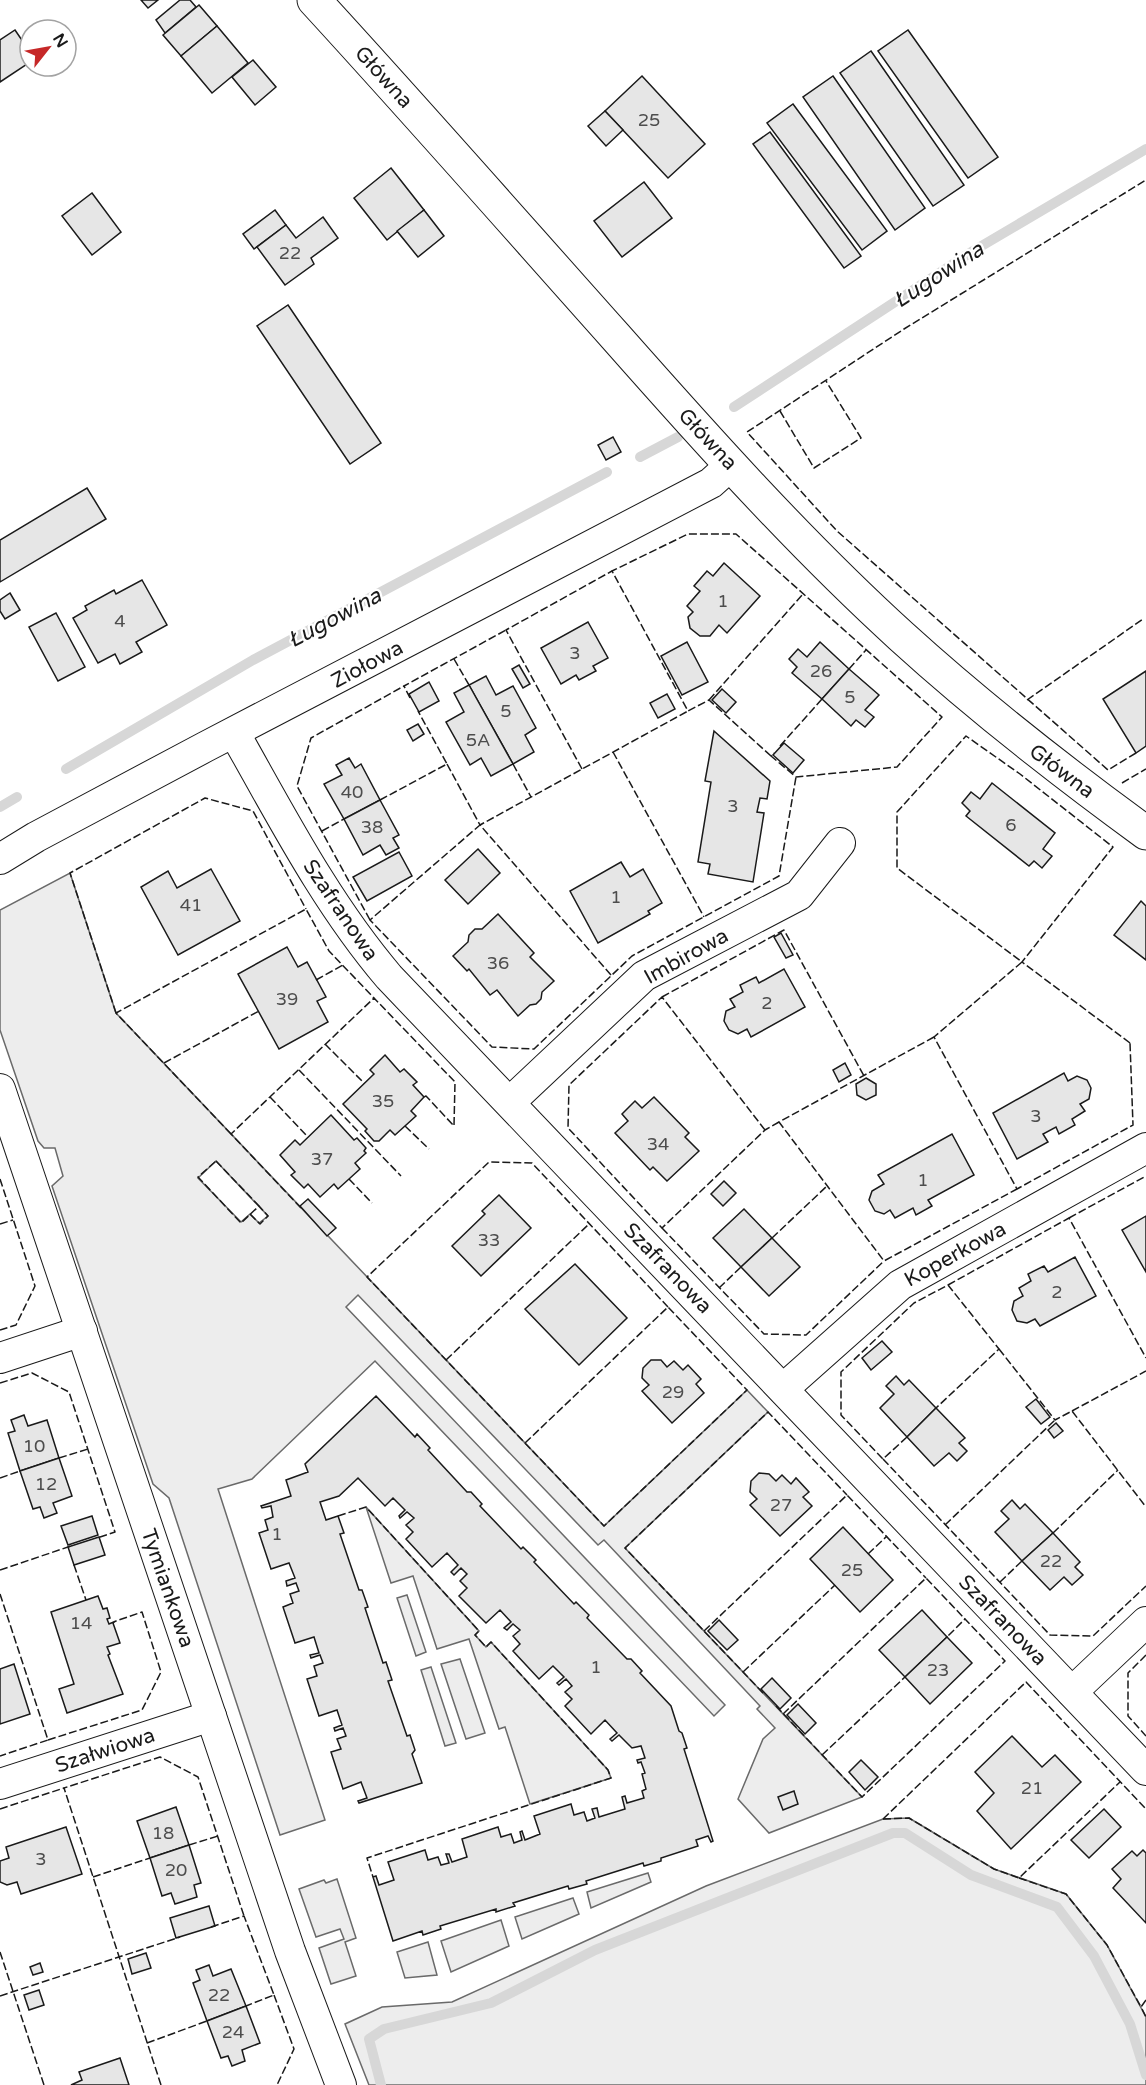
<svg xmlns="http://www.w3.org/2000/svg" width="1146" height="2085" viewBox="0 0 1146 2085" font-family="'Varela Round',sans-serif">
<style>
.built{fill:#ededed;stroke:#6a6a6a;stroke-width:1.5;fill-rule:evenodd}
.lines{fill:none;stroke-linecap:round;stroke-linejoin:round}
.stream{stroke:#d7d7d7;stroke-width:10}
.building{fill:#e6e6e6;stroke:#1a1a1a;stroke-width:1.5}
.minor-casing{stroke:#1a1a1a;stroke-width:32}
.tertiary-casing{stroke:#1a1a1a;stroke-width:35}
.minor{stroke:#fff;stroke-width:30}
.tertiary{stroke:#fff;stroke-width:33}
.fence{stroke:#1a1a1a;stroke-width:1.5;stroke-dasharray:8 3;stroke-linecap:butt}
.labels{text-anchor:middle;stroke-width:4.5;stroke-linejoin:round;paint-order:stroke}
.number-label{font-size:18px;fill:#4d4d4d}
.street-label{font-size:21px;fill:#1a1a1a;stroke:#fff}
.water-label{font-size:22px;font-style:italic;fill:#1a1a1a;stroke:#fff}
</style>
<rect width="100%" height="100%" fill="#fff"/>
<g class="built">
<path d="M70,873l46,140 488,513 143,-136 21,22 -143,136 237,249 -93,36 -31,-34 25,-60 12,-11 -18,-19 3,-3 -156,-166 -6,5 -240,-250 -12,12 379,398 -11,11 -339,-355 -123,118 -34,10 107,331 -45,15 -111,-337 -16,-14 -101,-298 11,-10 -8,-28h-11l-6,-7 -38,-111v-120zM216,1161l52,55 -9,7 -9,-9 -9,8 -43,-44z"/>
<polygon points="366,1507 479,1631 475,1635 486,1647 491,1642 608,1770 611,1778 530,1804 505,1727 499,1729 469,1639 437,1649 413,1576 391,1583"/>
<polygon points="407,1595 426,1652 416,1656 397,1598"/>
<polygon points="460,1659 485,1733 466,1739 441,1664"/>
<polygon points="431,1667 456,1743 445,1746 421,1670"/>
<polygon points="909,1818 994,1869 1066,1894 1107,1945 1146,2017 1146,2085 369,2085 345,2024 382,2007 452,2002 706,1886 883,1819"/>
<polygon points="648,1873 651,1882 591,1908 587,1892"/>
<polygon points="337,1879 356,1938 345,1942 356,1976 331,1984 319,1948 344,1939 340,1929 316,1937 299,1889 324,1880 326,1883"/>
<polygon points="573,1898 579,1914 522,1939 515,1917"/>
<polygon points="501,1920 509,1946 451,1972 441,1941"/>
<polygon points="428,1942 437,1975 405,1978 397,1952"/>
</g>
<g class="lines">
<g class="stream">
<polyline points="734,407 973,251 1146,149"/>
<polyline points="640,457 678,437"/>
<polyline points="66,769 253,660 607,472"/>
<polyline points="0,807 17,797"/>
<polyline points="381,2085 369,2039 384,2029 491,2003 595,1950 893,1833 905,1833 971,1875 1057,1907 1094,1956 1130,2024 1146,2075"/>
</g>
</g>
<g class="building">
<polygon points="141,0 158,0 148,8"/>
<polygon points="180,0 190,0 196,7 165,33 156,20"/>
<polygon points="199,5 217,26 181,56 163,35"/>
<polygon points="217,26 248,63 212,93 181,56"/>
<polygon points="15,30 30,52 30,62 0,82 0,40"/>
<polygon points="908,30 998,157 968,178 878,51"/>
<polygon points="871,51 964,185 933,206 840,73"/>
<polygon points="253,60 276,87 255,105 232,77"/>
<polygon points="642,76 705,144 668,178 605,111"/>
<polygon points="833,76 925,208 895,230 803,97"/>
<polygon points="793,104 887,231 862,250 767,123"/>
<polygon points="605,111 623,130 606,146 588,126"/>
<polygon points="770,132 861,256 844,268 753,144"/>
<polygon points="391,168 424,210 387,240 354,198"/>
<polygon points="644,182 672,218 622,257 594,221"/>
<polygon points="92,193 121,232 92,255 62,216"/>
<polygon points="275,210 286,225 254,249 243,234"/>
<polygon points="424,210 444,236 418,257 397,231"/>
<polygon points="323,217 338,238 311,258 314,264 285,285 257,247 286,225 296,238"/>
<polygon points="288,305 381,443 350,464 257,326"/>
<polygon points="613,437 621,452 606,460 598,445"/>
<polygon points="87,488 106,519 0,582 0,540"/>
<polygon points="724,563 760,596 727,633 719,625 710,636 700,636 690,628 688,617 693,612 687,606 700,591 694,586 707,571 713,576"/>
<polygon points="142,580 167,625 136,642 142,652 120,664 115,654 98,663 73,618 87,610 85,606 114,590 116,594"/>
<polygon points="10,593 20,610 5,619 0,611 0,600"/>
<polygon points="56,613 85,667 58,681 29,627"/>
<polygon points="588,622 608,658 593,666 596,671 579,680 576,675 561,684 541,648"/>
<polygon points="687,642 708,682 682,695 661,656"/>
<polygon points="820,642 849,669 822,699 792,673 797,667 789,659 798,649 807,657"/>
<polygon points="519,665 530,684 523,688 512,669"/>
<polygon points="849,669 879,695 865,710 874,717 865,727 856,720 851,726 822,699"/>
<polygon points="1146,671 1146,746 1136,753 1103,699"/>
<polygon points="486,676 496,695 513,686 536,728 525,735 534,752 513,764 469,685"/>
<polygon points="429,682 439,701 419,712 409,694"/>
<polygon points="469,685 513,764 491,776 481,758 470,765 446,722 464,712 454,693"/>
<polygon points="722,689 736,702 726,713 712,700"/>
<polygon points="667,694 675,709 658,718 650,703"/>
<polygon points="418,724 424,734 413,741 407,730"/>
<polygon points="714,731 770,781 767,799 760,798 757,812 764,813 753,882 708,874 710,864 698,862 711,782 705,781"/>
<polygon points="784,743 804,760 793,773 773,755"/>
<polygon points="349,758 355,768 361,764 380,800 344,819 324,784 342,775 336,765"/>
<polygon points="992,783 1055,833 1043,849 1052,856 1042,868 1034,861 1029,866 966,816 970,811 962,803 971,792 980,799"/>
<polygon points="380,800 399,835 393,838 399,848 386,855 380,845 363,855 344,819"/>
<polygon points="478,849 500,873 468,904 445,880"/>
<polygon points="399,852 412,876 367,901 353,877"/>
<polygon points="621,862 630,877 643,869 662,903 648,911 650,914 598,943 570,891"/>
<polygon points="211,869 240,921 178,955 141,887 168,871 177,888"/>
<polygon points="1141,901 1146,906 1146,960 1114,935"/>
<polygon points="498,914 534,953 530,957 554,981 542,992 541,999 536,1004 530,1005 518,1016 497,990 490,995 469,969 467,971 453,956 468,942 469,935 475,929 482,929"/>
<polygon points="781,933 793,955 786,958 774,937"/>
<polygon points="287,947 298,967 307,962 326,997 317,1001 328,1022 279,1049 238,974"/>
<polygon points="784,969 805,1007 751,1037 747,1029 738,1034 729,1030 724,1021 726,1011 735,1007 730,999 743,992 740,985 756,977 759,983"/>
<polygon points="385,1055 400,1072 404,1069 417,1082 413,1085 424,1097 411,1111 416,1116 395,1135 390,1130 379,1141 374,1141 365,1131 367,1129 343,1104 374,1074 370,1070"/>
<polygon points="845,1063 851,1075 839,1082 833,1070"/>
<polygon points="1064,1073 1068,1081 1077,1076 1087,1080 1091,1088 1089,1099 1080,1104 1085,1111 1072,1119 1075,1125 1059,1134 1056,1127 1043,1134 1048,1142 1017,1159 993,1113"/>
<polygon points="866,1078 876,1084 876,1095 866,1100 857,1095 856,1084"/>
<polygon points="654,1097 689,1133 685,1137 699,1151 667,1181 653,1167 650,1170 615,1133 628,1121 622,1114 635,1101 642,1108"/>
<polygon points="331,1115 354,1140 357,1138 366,1148 364,1151 366,1153 355,1163 360,1169 338,1189 334,1184 320,1197 308,1184 304,1188 291,1175 295,1172 280,1155 295,1140 300,1145"/>
<polygon points="952,1134 974,1175 928,1200 932,1206 916,1215 913,1208 895,1218 890,1210 884,1214 875,1211 869,1200 872,1191 884,1184 878,1175"/>
<polygon points="724,1181 736,1193 723,1206 711,1194"/>
<polygon points="499,1195 531,1228 481,1276 452,1246 485,1214 482,1211"/>
<polygon points="308,1199 336,1228 327,1236 300,1206"/>
<polygon points="744,1209 772,1238 741,1267 713,1238"/>
<polygon points="1146,1216 1146,1272 1122,1230"/>
<polygon points="772,1238 800,1267 769,1296 741,1267"/>
<polygon points="1075,1257 1096,1296 1040,1326 1035,1319 1027,1323 1017,1321 1012,1310 1014,1301 1023,1296 1019,1288 1031,1281 1028,1274 1044,1266 1048,1272"/>
<polygon points="575,1264 627,1318 579,1365 525,1309"/>
<polygon points="882,1341 892,1352 871,1370 862,1358"/>
<polygon points="651,1360 661,1360 667,1367 674,1361 683,1370 688,1365 701,1379 696,1384 704,1393 672,1423 642,1391 649,1385 642,1378 643,1368"/>
<polygon points="896,1376 904,1385 909,1380 936,1408 907,1437 880,1408 894,1394 886,1386"/>
<polygon points="376,1396 415,1437 417,1434 430,1448 428,1450 467,1492 471,1492 482,1504 480,1506 521,1549 523,1547 536,1560 534,1562 574,1604 576,1602 589,1615 587,1618 627,1659 631,1659 642,1671 640,1673 671,1706 679,1731 682,1733 687,1748 684,1749 713,1841 711,1842 708,1836 696,1840 698,1846 661,1858 661,1861 644,1866 643,1863 586,1881 587,1884 569,1889 568,1886 513,1903 515,1906 496,1912 496,1909 440,1926 441,1929 423,1935 422,1931 393,1941 373,1877 376,1876 379,1885 394,1880 388,1862 425,1850 428,1860 438,1857 441,1865 449,1863 446,1854 449,1854 452,1862 467,1857 462,1839 498,1827 501,1837 511,1834 514,1843 522,1840 520,1832 522,1831 525,1840 540,1834 534,1816 571,1804 574,1815 584,1812 587,1821 595,1818 592,1809 597,1808 599,1817 625,1809 622,1797 625,1796 627,1803 644,1798 642,1791 646,1789 642,1774 645,1773 641,1762 638,1763 637,1760 645,1758 641,1746 632,1748 619,1735 612,1741 610,1739 617,1733 605,1720 591,1734 565,1706 572,1699 565,1692 572,1686 566,1679 559,1685 557,1683 564,1677 553,1666 539,1679 513,1651 520,1644 513,1636 520,1630 513,1624 507,1630 504,1628 511,1622 500,1610 486,1623 459,1596 467,1588 460,1581 467,1574 461,1568 454,1575 451,1572 458,1565 447,1553 432,1567 406,1539 413,1532 406,1525 414,1518 407,1512 400,1518 399,1516 405,1510 393,1498 385,1506 358,1478 339,1496 320,1502 326,1520 338,1516 344,1533 340,1534 359,1590 362,1590 368,1607 365,1608 383,1663 386,1662 392,1680 388,1681 407,1736 410,1735 415,1750 412,1754 422,1783 359,1803 358,1801 367,1798 361,1782 343,1789 331,1752 341,1749 337,1739 346,1736 343,1728 335,1731 334,1728 342,1725 337,1710 319,1716 307,1679 317,1676 314,1666 323,1663 320,1655 311,1658 310,1655 319,1653 314,1637 295,1643 283,1607 293,1603 290,1594 299,1591 296,1583 287,1586 286,1581 295,1578 289,1563 271,1569 259,1533 268,1530 265,1520 273,1517 271,1506 262,1508 261,1506 291,1496 286,1480 308,1472 305,1464"/>
<polygon points="1036,1399 1050,1417 1041,1424 1026,1407"/>
<polygon points="936,1408 965,1438 959,1443 967,1451 957,1461 949,1453 934,1466 907,1437"/>
<polygon points="24,1415 28,1426 47,1420 59,1458 20,1471 8,1433 15,1431 11,1420"/>
<polygon points="1056,1423 1063,1431 1054,1438 1048,1430"/>
<polygon points="59,1458 72,1496 53,1503 57,1513 44,1518 40,1507 33,1509 20,1471"/>
<polygon points="759,1473 769,1474 776,1481 782,1475 791,1484 796,1478 809,1492 803,1497 812,1506 780,1536 750,1505 757,1499 750,1492 751,1481"/>
<polygon points="1012,1500 1020,1509 1025,1504 1053,1533 1022,1561 995,1532 1009,1519 1001,1511"/>
<polygon points="92,1516 98,1535 68,1545 61,1526"/>
<polygon points="843,1527 893,1580 860,1612 810,1559"/>
<polygon points="1053,1533 1080,1562 1075,1567 1083,1575 1072,1585 1064,1577 1050,1590 1022,1561"/>
<polygon points="99,1537 105,1555 74,1565 68,1547"/>
<polygon points="98,1596 103,1609 107,1608 110,1618 107,1619 109,1624 116,1621 113,1623 120,1643 107,1647 110,1654 108,1655 123,1694 67,1713 59,1689 74,1684 51,1612"/>
<polygon points="922,1610 947,1637 905,1677 879,1650"/>
<polygon points="719,1620 738,1640 727,1650 708,1631"/>
<polygon points="947,1637 972,1663 930,1704 905,1677"/>
<polygon points="14,1664 30,1714 0,1724 0,1669"/>
<polygon points="772,1678 791,1698 780,1709 761,1689"/>
<polygon points="798,1704 816,1723 805,1734 787,1715"/>
<polygon points="1012,1736 1042,1767 1055,1755 1081,1782 1011,1849 977,1811 994,1793 975,1772"/>
<polygon points="861,1760 878,1777 865,1790 849,1772"/>
<polygon points="794,1791 798,1804 783,1810 778,1797"/>
<polygon points="176,1807 189,1845 150,1858 137,1821"/>
<polygon points="1104,1809 1121,1827 1089,1858 1071,1840"/>
<polygon points="66,1827 82,1874 21,1894 17,1882 7,1885 0,1882 0,1861 9,1858 6,1847"/>
<polygon points="189,1845 201,1883 194,1885 197,1897 175,1904 171,1893 162,1896 150,1858"/>
<polygon points="1143,1850 1146,1853 1146,1923 1113,1888 1121,1879 1112,1869 1132,1851 1137,1856"/>
<polygon points="209,1906 215,1926 176,1938 170,1918"/>
<polygon points="146,1953 151,1968 132,1974 128,1959"/>
<polygon points="40,1963 43,1972 33,1975 30,1967"/>
<polygon points="209,1965 213,1976 231,1969 246,2006 207,2021 193,1983 200,1980 196,1970"/>
<polygon points="39,1990 44,2005 29,2010 24,1995"/>
<polygon points="246,2006 260,2043 242,2050 245,2061 232,2066 228,2056 221,2058 207,2021"/>
<polygon points="120,2058 129,2085 71,2085 82,2080 79,2072"/>
</g>
<g class="lines">
<defs>
<g id="minor">
<path d="M235,734c47,83 91,169 154,243l757,793"/>
<polyline points="0,859 36,837 205,747 711,483 731,465"/>
<polyline points="0,1089 290,1951 341,2085"/>
<polyline points="510,1102 644,976 799,895 840,843"/>
<polyline points="0,1358 82,1331"/>
<polyline points="783,1389 900,1285 1146,1148"/>
<polyline points="1072,1692 1146,1622"/>
<polyline points="0,1784 211,1716"/>
</g>
<path id="tertiary" d="M314,0c102,111 201,224 301,336 91,103 184,207 286,300 78,71 160,135 245,197"/>
</defs>
<use href="#minor" class="minor-casing"/>
<use href="#tertiary" class="tertiary-casing"/>
<use href="#minor" class="minor"/>
<use href="#tertiary" class="tertiary"/>
<g class="fence">
<polyline points="780,411 814,468 861,438 826,381"/>
<polyline points="454,659 469,685"/>
<polyline points="849,669 866,650"/>
<polyline points="410,698 404,686 506,630"/>
<polyline points="709,700 803,594"/>
<polyline points="1027,700 1143,619"/>
<polyline points="780,746 822,699"/>
<polyline points="613,752 704,917"/>
<polyline points="1136,753 1108,770 837,531 747,432 904,329 1146,180"/>
<polyline points="771,756 709,700 688,711 612,571 688,534 736,534 942,717 897,767 796,777 771,756 774,753"/>
<polyline points="447,764 480,825 688,711"/>
<polyline points="513,764 531,797"/>
<polyline points="582,769 506,630 612,571"/>
<polyline points="1122,783 1146,769"/>
<polyline points="380,800 447,764 418,711"/>
<polyline points="322,831 344,819"/>
<polyline points="370,920 297,786 311,738 404,686"/>
<polyline points="611,975 480,825 370,920 492,1047 534,1049 632,956 779,876 796,777"/>
<polyline points="316,980 343,965"/>
<polyline points="662,997 784,930 864,1076"/>
<polyline points="116,1013 70,873 205,798 253,811 306,909"/>
<polyline points="934,1037 779,1122 884,1261 1017,1189"/>
<polyline points="1130,1043 1022,962 1113,847 1020,774 966,736 897,812 897,868 1022,962 934,1037 1017,1189 1133,1125 1130,1043"/>
<polyline points="325,1044 364,1083"/>
<polyline points="164,1063 259,1011"/>
<polyline points="299,1070 401,1176"/>
<polyline points="270,1097 308,1137"/>
<polyline points="405,1126 429,1149"/>
<polyline points="765,1130 662,997 569,1085 568,1128 662,1228 765,1130 779,1122"/>
<polyline points="231,1134 116,1013 306,909 329,951 374,998"/>
<polygon points="216,1161 259,1206 241,1223 198,1177"/>
<polyline points="0,1179 35,1286 16,1325 0,1330"/>
<polyline points="349,1179 372,1203"/>
<polyline points="301,1208 231,1134 374,998 455,1082 454,1126 426,1096 424,1097"/>
<polyline points="250,1214 260,1224 268,1216 259,1206"/>
<polyline points="1069,1218 1146,1176"/>
<polyline points="0,1224 13,1220"/>
<polyline points="662,1228 764,1334 806,1335 884,1261"/>
<polyline points="772,1238 827,1186"/>
<polyline points="948,1285 1069,1218 1146,1358"/>
<polyline points="719,1288 741,1267"/>
<polyline points="999,1349 1055,1420 1072,1411 1146,1507"/>
<polyline points="446,1360 589,1224"/>
<polyline points="0,1383 32,1373 69,1392 115,1532 97,1538"/>
<polyline points="1072,1411 1146,1371"/>
<polyline points="907,1437 883,1459 841,1415 841,1372 914,1303 948,1285 999,1349 936,1408"/>
<polyline points="525,1443 668,1307 747,1390 604,1526 367,1277 489,1162 532,1163 668,1307"/>
<polyline points="59,1458 88,1449"/>
<polyline points="883,1459 1050,1635 1093,1636 1146,1586"/>
<polyline points="0,1478 20,1471"/>
<polyline points="338,1516 366,1507 479,1631 475,1635 486,1647 491,1642 608,1770 611,1778 367,1858 373,1877"/>
<polyline points="945,1525 1055,1420"/>
<polyline points="1053,1533 1118,1470"/>
<polyline points="868,1554 887,1536"/>
<polyline points="74,1565 86,1600"/>
<polyline points="0,1570 71,1546"/>
<polyline points="1000,1582 1022,1561"/>
<polyline points="0,1594 48,1740 0,1756"/>
<polyline points="704,1631 847,1495 926,1578"/>
<polyline points="1146,1655 1128,1673 1128,1716 1146,1736"/>
<polyline points="743,1672 835,1585"/>
<polyline points="763,1693 625,1548 768,1412 847,1495"/>
<polyline points="776,1706 862,1797 1005,1661 965,1619 947,1637"/>
<polyline points="783,1714 926,1578 965,1619"/>
<polyline points="48,1740 142,1710 161,1672 142,1612 116,1621"/>
<polyline points="822,1755 905,1677"/>
<polyline points="0,1809 64,1788"/>
<polyline points="883,1819 1026,1682 1146,1809"/>
<polyline points="883,1819 909,1818 994,1869 1019,1878 1120,1782"/>
<polyline points="189,1845 218,1836"/>
<polyline points="93,1877 150,1858"/>
<polyline points="1019,1878 1066,1894 1107,1945 1141,2007"/>
<polyline points="211,1927 244,1916 274,1995 246,2006"/>
<polyline points="0,1952 44,2085"/>
<polyline points="274,1995 294,2049 277,2085"/>
<polyline points="0,1996 180,1937"/>
<polyline points="1146,2000 1141,2007 1146,2017"/>
<polyline points="147,2043 207,2021"/>
<polyline points="161,2085 64,1788 160,1757 198,1777 244,1916"/>
</g>
</g>
<g class="labels">
<g class="number-label">
<text x="649" y="126">25</text>
<text x="290" y="259">22</text>
<text x="723" y="607">1</text>
<text x="120" y="627">4</text>
<text x="575" y="659">3</text>
<text x="821" y="677">26</text>
<text x="850" y="703">5</text>
<text x="506" y="717">5</text>
<text x="478" y="746">5A</text>
<text x="352" y="798">40</text>
<text x="733" y="812">3</text>
<text x="1011" y="831">6</text>
<text x="372" y="833">38</text>
<text x="616" y="903">1</text>
<text x="191" y="911">41</text>
<text x="498" y="969">36</text>
<text x="287" y="1005">39</text>
<text x="767" y="1009">2</text>
<text x="383" y="1107">35</text>
<text x="1036" y="1122">3</text>
<text x="658" y="1150">34</text>
<text x="322" y="1165">37</text>
<text x="923" y="1186">1</text>
<text x="489" y="1246">33</text>
<text x="1057" y="1298">2</text>
<text x="673" y="1398">29</text>
<text x="34" y="1452">10</text>
<text x="46" y="1490">12</text>
<text x="781" y="1511">27</text>
<text x="277" y="1540">1</text>
<text x="1051" y="1567">22</text>
<text x="852" y="1576">25</text>
<text x="81" y="1629">14</text>
<text x="596" y="1673">1</text>
<text x="938" y="1676">23</text>
<text x="1032" y="1794">21</text>
<text x="163" y="1839">18</text>
<text x="41" y="1865">3</text>
<text x="176" y="1876">20</text>
<text x="219" y="2001">22</text>
<text x="233" y="2038">24</text>
</g>
<g class="street-label">
<text transform="translate(384 77) rotate(48)" y="7">Główna</text>
<text transform="translate(708 439) rotate(47)" y="7">Główna</text>
<text transform="translate(367 664) rotate(-28)" y="7">Ziołowa</text>
<text transform="translate(1062 771) rotate(37)" y="7">Główna</text>
<text transform="translate(341 910) rotate(56)" y="7">Szafranowa</text>
<text transform="translate(686 956) rotate(-29)" y="7">Imbirowa</text>
<text transform="translate(955 1254) rotate(-29)" y="7">Koperkowa</text>
<text transform="translate(668 1268) rotate(46)" y="7">Szafranowa</text>
<text transform="translate(168 1588) rotate(71)" y="7">Tymiankowa</text>
<text transform="translate(1003 1620) rotate(46)" y="7">Szafranowa</text>
<text transform="translate(105 1750) rotate(-18)" y="7">Szałwiowa</text>
</g>
<g class="water-label">
<text transform="translate(938 274) rotate(-33)" y="8">Ługowina</text>
<text transform="translate(334 617) rotate(-28)" y="8">Ługowina</text>
</g>
</g>
<g transform="translate(48 48) rotate(59)"><circle r="28" fill="#ffffff" stroke="#a3a3a3" stroke-width="1.5"/>
<path d="M0-4.5L10 22L0 15L-10 22Z" fill="#c62828"/>
<text y="-9" font-size="16" font-weight="bold" text-anchor="middle" fill="#1a1a1a">N</text>
</g>
</svg>
